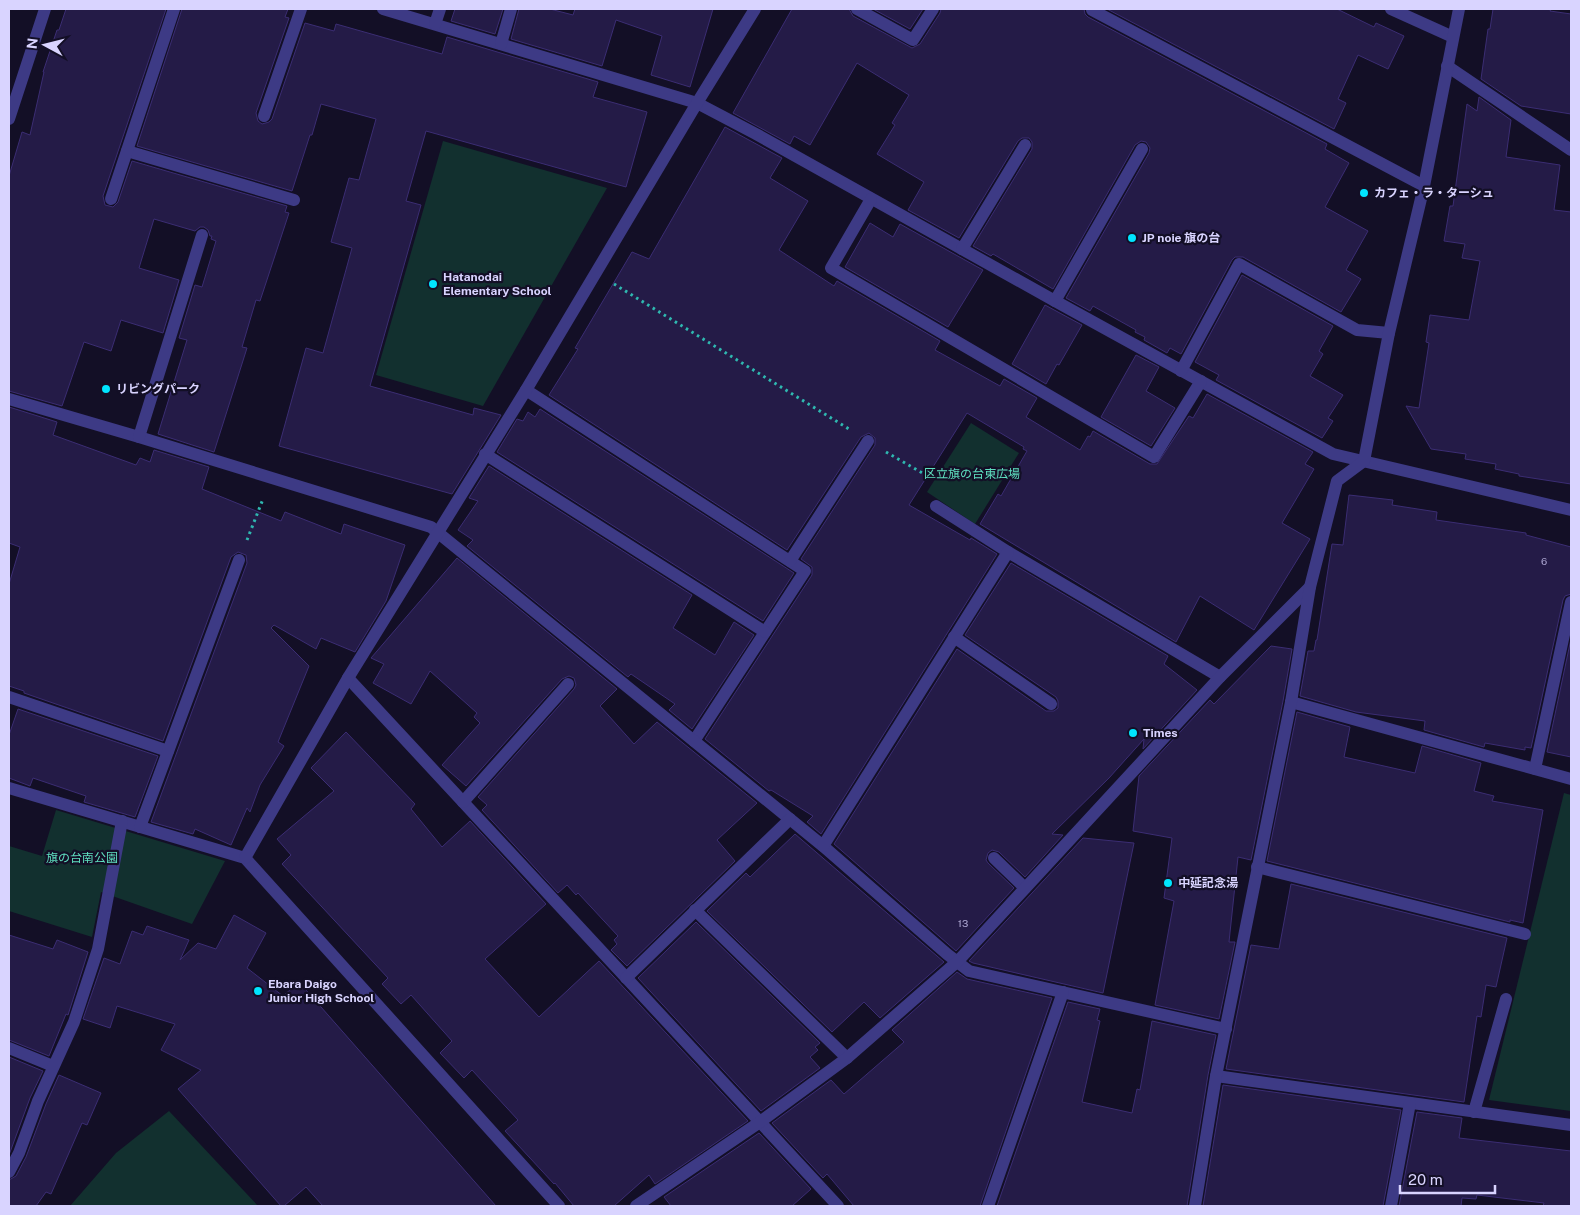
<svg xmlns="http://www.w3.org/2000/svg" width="1580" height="1215" viewBox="0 0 1580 1215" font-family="'Public Sans','Noto Sans JP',sans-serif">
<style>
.green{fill:#12302f}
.building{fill:#241b47;stroke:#3b2d73}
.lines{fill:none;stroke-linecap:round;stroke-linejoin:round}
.path{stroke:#2fb8b0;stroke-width:3;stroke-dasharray:2.5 4;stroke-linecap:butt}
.minor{stroke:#3d3a85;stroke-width:12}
.poi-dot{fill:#00e5ff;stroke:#130f26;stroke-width:2}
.labels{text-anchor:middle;stroke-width:4.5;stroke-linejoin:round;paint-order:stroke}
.number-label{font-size:10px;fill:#aca6d1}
.poi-label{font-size:12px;font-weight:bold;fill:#d9d4ff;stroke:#130f26;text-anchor:start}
.park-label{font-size:12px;fill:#5fe0c0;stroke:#130f26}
</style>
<rect width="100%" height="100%" fill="#130f26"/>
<g class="green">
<polygon points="443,141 607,188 483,406 376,375"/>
<polygon points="971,423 1019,453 975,524 927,492"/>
<polygon points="1564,793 1571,795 1571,1111 1489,1100"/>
<polygon points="56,810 225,861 192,924 101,892 92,937 9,911 9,846 42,856"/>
<polygon points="169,1111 258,1206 70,1206 116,1153"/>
</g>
<g class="building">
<polygon points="66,9 166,9 103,196 105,205 113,207 118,202 132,161 287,206 285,212 289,213 260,301 256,300 242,347 247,348 214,452 158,434 187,340 179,338 195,285 202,287 216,241 211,239 212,236 210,236 208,230 204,227 200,227 195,231 154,219 139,268 179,280 163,333 121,320 111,351 84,342 62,406 9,391 9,176 22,132 30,135 44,72 43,72 57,30 59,30"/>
<polygon points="182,9 288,9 285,17 289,18 256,113 258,121 262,124 269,122 272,119 305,23 334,31 336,24 442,54 447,37 598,82 593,97 647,112 626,187 426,131 406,201 421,205 370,386 473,415 474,408 501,415 452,494 279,446 306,348 323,353 352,248 331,242 349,178 359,180 376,119 321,104 312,135 310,135 292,191 137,146"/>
<polygon points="455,9 503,9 495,34 451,21"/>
<polygon points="519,9 550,9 573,15 575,9 713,9 690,87 651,75 662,36 616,20 602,66 511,39"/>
<polygon points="792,9 849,9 853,16 912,48 920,44 940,13 941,9 1084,9 1085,14 1088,17 1327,144 1325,149 1349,163 1325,207 1368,231 1346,270 1361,279 1341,312 1243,257 1235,257 1232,260 1181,354 1170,348 1167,353 1144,340 1145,337 1135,332 1136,330 1093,306 1090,311 1066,298 1149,153 1150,148 1146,142 1141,141 1135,145 1053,289 993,254 991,256 973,246 1032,149 1032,142 1029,138 1022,138 1018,141 959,238 908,210 924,182 877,154 895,125 892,123 909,95 857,63 810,145 794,136 790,144 733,113"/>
<polygon points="873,9 923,9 910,29"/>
<polygon points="1107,9 1337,9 1374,27 1376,23 1404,36 1388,69 1358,55 1338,99 1346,103 1334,129"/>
<polygon points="1493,9 1551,9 1550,11 1571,14 1571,114 1521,106 1481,79 1488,29 1490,29"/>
<polygon points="1479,97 1511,120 1506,157 1560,165 1554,210 1571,212 1571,484 1519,476 1519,474 1495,469 1496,464 1465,459 1466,454 1431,449 1406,406 1419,408 1429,343 1426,342 1430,315 1469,320 1480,261 1462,258 1465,244 1444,241 1450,206 1453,206 1467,104 1477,111"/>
<polygon points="725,127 782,158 770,178 808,201 779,250 834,286 837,281 940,341 935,350 1000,386 1004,379 1037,398 1026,417 1080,450 1088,436 1090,437 1093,431 1150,464 1157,464 1189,416 1193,418 1207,394 1313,452 1305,464 1314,469 1282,523 1310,539 1254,630 1200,596 1176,642 980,524 998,494 1001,496 1027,451 1023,449 1024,447 967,413 909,505 970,540 971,538 997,554 821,834 807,822 813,816 771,790 769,791 705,739 812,575 812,567 801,559 875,445 875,438 869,433 861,437 787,550 549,395 578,349 575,348 632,252 649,259"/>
<polygon points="870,223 893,237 900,224 983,270 948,327 845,267"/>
<polygon points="1242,275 1333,326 1319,351 1323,354 1310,376 1343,395 1328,418 1333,421 1322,438 1216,380 1219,375 1195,362"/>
<polygon points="1045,305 1082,325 1059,365 1057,364 1046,384 1012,364"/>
<polygon points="1136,355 1159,367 1146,391 1175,408 1151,446 1101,417"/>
<polygon points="9,407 57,422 53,435 136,465 140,458 150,462 154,450 209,467 202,489 281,521 285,512 341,534 344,524 405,545 386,601 355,652 321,638 316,649 274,625 271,628 309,666 278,742 284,746 260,785 250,812 247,808 231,845 195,829 193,834 151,822 247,563 246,555 238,552 231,557 163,741 24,693 24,691 9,686 9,584 20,547 9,543"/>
<polygon points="540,409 794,573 763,621 497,452 517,419 523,421 528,412 535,417"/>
<polygon points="489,466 692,595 673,628 715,655 734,622 754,635 692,729 669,710 675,704 631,674 628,677 467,546 473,540 458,530 478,501 469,498"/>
<polygon points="1349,495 1393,500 1392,505 1437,512 1436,520 1526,533 1526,535 1571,547 1571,594 1565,596 1563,600 1531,748 1525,747 1525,750 1485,743 1484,747 1424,730 1425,721 1356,712 1300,696 1308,651 1314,651 1316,640 1317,640 1332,544 1343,545"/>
<polygon points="457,558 617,689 600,706 634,744 657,722 757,803 717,840 735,861 627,966 611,950 617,944 614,940 618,936 578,893 576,895 567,885 558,893 482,810 487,805 478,797 574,689 576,685 574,678 569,676 562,679 466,786 442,765 480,723 474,717 477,713 430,671 411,704 373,683 384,664 371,658"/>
<polygon points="1011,563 1168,656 1164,664 1197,690 1143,749 1144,739 1109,778 1052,834 1063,835 1025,877 999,852 992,850 988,853 986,860 988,863 1014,888 956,951 834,844 957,649 1046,711 1054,711 1058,708 1058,701 1056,697 965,635"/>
<polygon points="1571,639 1571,757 1547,752"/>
<polygon points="1271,646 1292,649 1283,701 1251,860 1238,857 1229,942 1235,942 1219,1019 1155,1005 1174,901 1164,898 1172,838 1133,831 1139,776 1210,700 1214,704"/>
<polygon points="18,709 158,756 135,817 84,802 86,796 33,778 30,786 9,778 9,735"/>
<polygon points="1297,712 1350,727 1344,757 1415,773 1422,746 1481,763 1474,791 1494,796 1492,801 1543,810 1523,923 1510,920 1510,922 1267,861"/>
<polygon points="346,732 415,804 411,809 442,847 470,821 546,904 485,959 539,1017 599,961 748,1121 655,1184 649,1175 614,1206 574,1206 555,1183 554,1184 505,1131 518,1120 472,1070 464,1078 440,1053 452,1041 411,995 401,1004 382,984 388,978 282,864 291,855 277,839 334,791 311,768"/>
<polygon points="795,834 944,962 880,1018 864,1002 832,1032 707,911 746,873 750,877"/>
<polygon points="1083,838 1134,843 1103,993 973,963 969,961"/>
<polygon points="1291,884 1507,938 1496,987 1486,985 1481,1017 1477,1016 1464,1102 1226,1069 1251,945 1279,949"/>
<polygon points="234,915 266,933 247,968 283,996 299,982 496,1206 323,1206 306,1187 284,1206 281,1206 178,1089 201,1070 161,1050 175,1024 117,1006 110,1028 83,1019 104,958 120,964 132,931 143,935 147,926 189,940 180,960 198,943 216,949"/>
<polygon points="696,922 820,1043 815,1047 818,1050 810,1057 820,1068 761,1111 638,978"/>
<polygon points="9,935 53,949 57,940 88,952 68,1015 66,1014 49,1056 9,1040"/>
<polygon points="957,972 967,979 1052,998 980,1206 854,1206 827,1174 823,1178 772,1123 831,1080 844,1094 904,1042 892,1030"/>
<polygon points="1068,1002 1100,1009 1097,1020 1100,1021 1082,1102 1132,1113 1137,1089 1140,1090 1152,1021 1216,1035 1208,1075 1187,1206 997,1206"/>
<polygon points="9,1057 43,1071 30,1098 9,1155"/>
<polygon points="59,1075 101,1093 87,1125 82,1123 51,1194 46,1192 36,1206 9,1206 9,1180 16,1176 26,1157 46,1104"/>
<polygon points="1223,1085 1401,1110 1383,1206 1203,1206"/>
<polygon points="1417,1112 1462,1118 1459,1138 1571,1151 1571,1206 1543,1206 1544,1203 1477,1195 1476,1199 1462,1198 1461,1206 1399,1206"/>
<polygon points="759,1133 811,1189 792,1206 671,1206 664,1197"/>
</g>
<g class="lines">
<g class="path">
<polyline points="614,284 849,429"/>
<polyline points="886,452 924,474"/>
<polyline points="247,540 263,499"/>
</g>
<g class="minor">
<polyline points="383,9 697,103 756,134 1055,301 1333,454 1571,510"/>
<polyline points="857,9 913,40 933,9"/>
<polyline points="1093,9 1092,10 1424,186"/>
<polyline points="1391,9 1453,37"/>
<polyline points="435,24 440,9"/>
<polyline points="501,44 511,9"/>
<polyline points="1447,66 1571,150"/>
<polyline points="264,116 301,9"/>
<polyline points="9,119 45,9"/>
<polyline points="127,151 294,200"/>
<polyline points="111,199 174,9"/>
<polyline points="871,199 831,268 1154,457 1201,381"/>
<polyline points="962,249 1025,145"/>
<polyline points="1055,301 1142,149"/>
<polyline points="1181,371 1239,264 1357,330 1389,333"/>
<polyline points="526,390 805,571 694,741"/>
<polyline points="9,399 139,437 431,527 823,846 947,954 969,971 1226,1029"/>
<polyline points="139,437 202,235"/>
<polyline points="485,454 765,632"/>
<polyline points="936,506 1008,552 1220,677"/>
<polyline points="790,561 868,441"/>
<polyline points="954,637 1051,704"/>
<polyline points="348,678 838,1206"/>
<polyline points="9,697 168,751"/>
<polyline points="1291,702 1571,779"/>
<polyline points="1535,769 1571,602"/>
<polyline points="9,788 245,858 559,1206"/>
<polyline points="463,802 568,684"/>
<polyline points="140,827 239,560"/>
<polyline points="823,846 1008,552"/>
<polyline points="245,858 348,678 526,390 697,103 755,9"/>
<polyline points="994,858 1025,888"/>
<polyline points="1257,867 1525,934"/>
<polyline points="695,910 847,1058"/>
<polyline points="626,978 790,819"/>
<polyline points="9,1048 53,1066"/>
<polyline points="1216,1076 1571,1125"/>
<polyline points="1474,1112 1506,999"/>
<polyline points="9,1172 19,1153 38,1101 74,1022 98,949 122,821"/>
<polyline points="636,1206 760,1122 847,1058 958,961 1220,677 1310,587"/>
<polyline points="988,1206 1063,992"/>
<polyline points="1195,1206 1216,1076 1291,702 1310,587 1337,481 1364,461 1389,333 1424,186 1459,9"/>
<polyline points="1391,1206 1410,1103"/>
</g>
</g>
<g class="poi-dot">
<circle cx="1364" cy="193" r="5"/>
<circle cx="1132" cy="238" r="5"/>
<circle cx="433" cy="284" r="5"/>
<circle cx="106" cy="389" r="5"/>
<circle cx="1133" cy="733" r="5"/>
<circle cx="1168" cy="883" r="5"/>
<circle cx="258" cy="991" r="5"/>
</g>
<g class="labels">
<g class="number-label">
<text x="1544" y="565">6</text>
<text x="963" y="927">13</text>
</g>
<g class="poi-label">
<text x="1374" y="197">カフェ・ラ・ターシュ</text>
<text x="1142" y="242">JP noie 旗の台</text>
<text x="443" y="281">Hatanodai<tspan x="443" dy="14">Elementary School</tspan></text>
<text x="116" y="393">リビングパーク</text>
<text x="1143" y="737">Times</text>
<text x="1178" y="887">中延記念湯</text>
<text x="268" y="988">Ebara Daigo<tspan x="268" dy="14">Junior High School</tspan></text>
</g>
<g class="park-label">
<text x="972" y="478">区立旗の台東広場</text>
<text x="82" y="862">旗の台南公園</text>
</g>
</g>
<rect width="1580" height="1215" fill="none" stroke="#d9d4ff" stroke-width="20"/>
<g transform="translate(45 45) rotate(277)" stroke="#130f26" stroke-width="4" paint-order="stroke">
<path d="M0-4L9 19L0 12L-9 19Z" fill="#d9d4ff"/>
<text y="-8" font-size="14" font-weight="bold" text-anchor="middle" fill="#d9d4ff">N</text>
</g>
<path d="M1400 1185v8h95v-8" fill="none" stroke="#d9d4ff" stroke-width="2.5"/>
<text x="1408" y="1185" font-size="15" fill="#d9d4ff" stroke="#130f26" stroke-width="4" paint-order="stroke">20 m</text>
</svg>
